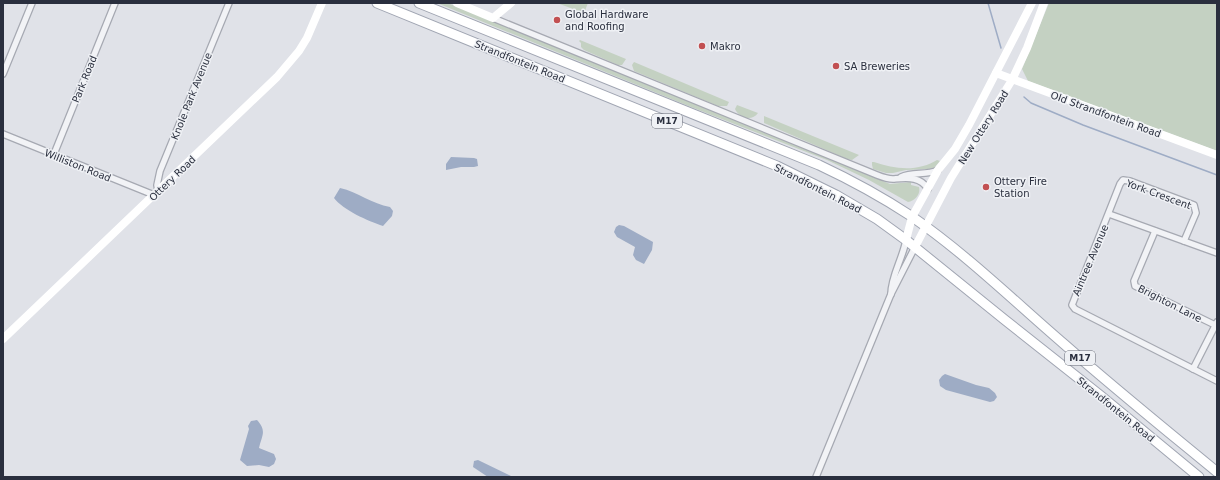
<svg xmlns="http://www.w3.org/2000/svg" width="1220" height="480" viewBox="0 0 1220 480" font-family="'DejaVu Sans',sans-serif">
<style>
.green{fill:#c4d1c2}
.water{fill:#9eacc5}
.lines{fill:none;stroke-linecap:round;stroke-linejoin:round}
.stream{stroke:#9eacc5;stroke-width:1.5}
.street-casing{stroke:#a6a9b2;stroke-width:8}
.primary-casing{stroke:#a0a5b2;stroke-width:11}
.street{stroke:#f2f3f6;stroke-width:5.5}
.secondary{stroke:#fff;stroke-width:8}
.primary{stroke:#fff;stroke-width:9}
.poi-dot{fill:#c25052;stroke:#eff1f5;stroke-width:1.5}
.labels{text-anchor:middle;stroke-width:3;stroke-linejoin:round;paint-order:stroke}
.shield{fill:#eff1f5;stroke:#656975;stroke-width:1}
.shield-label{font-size:9px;font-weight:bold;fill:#2a2f3e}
.poi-label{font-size:10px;fill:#2a2f3e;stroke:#eff1f5;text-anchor:start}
.street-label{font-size:10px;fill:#2a2f3e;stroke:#eff1f5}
</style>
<rect width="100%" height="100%" fill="#e0e2e8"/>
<g class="green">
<path d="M437,3h10l9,3 434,178 21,-2v3l8,2c2,7 -4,14 -11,15l-39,-22 -42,-20 -136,-53z"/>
<polygon points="557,3 588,3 584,13"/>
<polygon points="1049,3 1217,3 1217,151 1028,81 1022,69"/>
<polygon points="580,40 626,59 622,65 618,65 584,50 581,47 581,43 579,41"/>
<polygon points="634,62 729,102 727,106 718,106 634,71 632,65"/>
<path d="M737,105l21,8c-6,9 -19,5 -23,-4z"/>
<polygon points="764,116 859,155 852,160 847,159 764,123"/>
<path d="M937,160l3,1 -6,7 -6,1 -22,1 -13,3h-7l-13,-4 -1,-4v-3h2c16,5 32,9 49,4 5,-1 10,-4 14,-6z"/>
</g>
<g class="water">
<polygon points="451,157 474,158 477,159 478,166 474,167 461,167 446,170 446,164"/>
<path d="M340,188c18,4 32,16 50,19l3,4 -1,5 -9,10c-15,-5 -40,-16 -49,-28z"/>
<polygon points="619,225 624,226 653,242 652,250 644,264 636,260 633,255 635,247 617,237 614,232 616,227"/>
<polygon points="945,374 976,385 989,388 995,393 997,397 994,401 990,402 946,390 940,386 939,380 942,376"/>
<path d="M257,420c10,11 5,15 2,28l15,6 2,5 -2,5 -5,3 -10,-2 -12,1 -7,-6 9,-31 -1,-3 3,-5z"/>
<polygon points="478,460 513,477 488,477 473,467 474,461"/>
</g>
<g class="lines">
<g class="stream">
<polyline points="988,3 1001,48"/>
<polyline points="1024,97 1031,103 1083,125 1217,175"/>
</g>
<defs>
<g id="street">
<path d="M493,18l384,157c5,2 10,4 16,4 14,-1 27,-3 35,10"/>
<polyline points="3,74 32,3"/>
<polyline points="3,134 154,195"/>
<polyline points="54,154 115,3"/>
<path d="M901,177c12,-6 25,-1 37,-7"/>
<polyline points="158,191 157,185 160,171 229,3"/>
<polyline points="1109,214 1217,253"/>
<polyline points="1155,231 1134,281 1135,286 1215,325"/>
<polyline points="1184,241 1196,213 1194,205 1130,181 1123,180 1120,184 1072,305 1075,309 1217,381"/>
<path d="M891,294c0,-18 12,-36 15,-54"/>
<polyline points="1193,369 1217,322"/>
<polyline points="816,477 891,294 915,247"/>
</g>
<g id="primary">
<polyline points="377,3 777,166 836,195 877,219 906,240 1005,320 1101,396 1199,477"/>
<path d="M419,3l400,162c32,15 63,32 92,51 55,38 103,85 153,128 50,44 102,86 153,128"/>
</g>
</defs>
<use href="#street" class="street-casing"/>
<use href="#primary" class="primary-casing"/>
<use href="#street" class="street"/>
<g class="secondary">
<polyline points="457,3 493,18 511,3"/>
<polyline points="996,73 1217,155"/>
<polyline points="906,240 912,217 938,170 955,149 969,125 1032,3"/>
<polyline points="915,247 951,178 1012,80 1027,48 1044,3"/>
<polyline points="3,339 277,77 299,51 307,38 322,3"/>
</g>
<use href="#primary" class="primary"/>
</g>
<g class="poi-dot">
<circle cx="557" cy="20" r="4"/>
<circle cx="702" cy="46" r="4"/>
<circle cx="836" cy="66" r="4"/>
<circle cx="986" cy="187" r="4"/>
</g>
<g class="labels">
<g class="shield">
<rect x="652" y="114" width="30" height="14" rx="3"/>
<rect x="1065" y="351" width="30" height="14" rx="3"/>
</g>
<g class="shield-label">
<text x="667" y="124">M17</text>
<text x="1080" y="361">M17</text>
</g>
<g class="poi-label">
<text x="565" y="18">Global Hardware<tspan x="565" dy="12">and Roofing</tspan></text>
<text x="710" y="50">Makro</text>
<text x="844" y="70">SA Breweries</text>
<text x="994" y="185">Ottery Fire<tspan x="994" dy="12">Station</tspan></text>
</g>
<g class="street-label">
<text transform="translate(520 61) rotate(22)" y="4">Strandfontein Road</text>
<text transform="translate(84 79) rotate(-68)" y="4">Park Road</text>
<text transform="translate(191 96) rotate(-68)" y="4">Knole Park Avenue</text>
<text transform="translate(1106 114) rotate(20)" y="4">Old Strandfontein Road</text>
<text transform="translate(983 127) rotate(-58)" y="4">New Ottery Road</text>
<text transform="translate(78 165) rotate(22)" y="4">Williston Road</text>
<text transform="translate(172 178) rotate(-44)" y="4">Ottery Road</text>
<text transform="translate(818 188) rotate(27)" y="4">Strandfontein Road</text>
<text transform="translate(1159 194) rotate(20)" y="4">York Crescent</text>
<text transform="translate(1090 260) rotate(-67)" y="4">Aintree Avenue</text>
<text transform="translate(1170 303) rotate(27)" y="4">Brighton Lane</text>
<text transform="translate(1116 409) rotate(39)" y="4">Strandfontein Road</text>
</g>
</g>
<rect width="1220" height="480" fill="none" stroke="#2a2f3e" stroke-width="8"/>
</svg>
